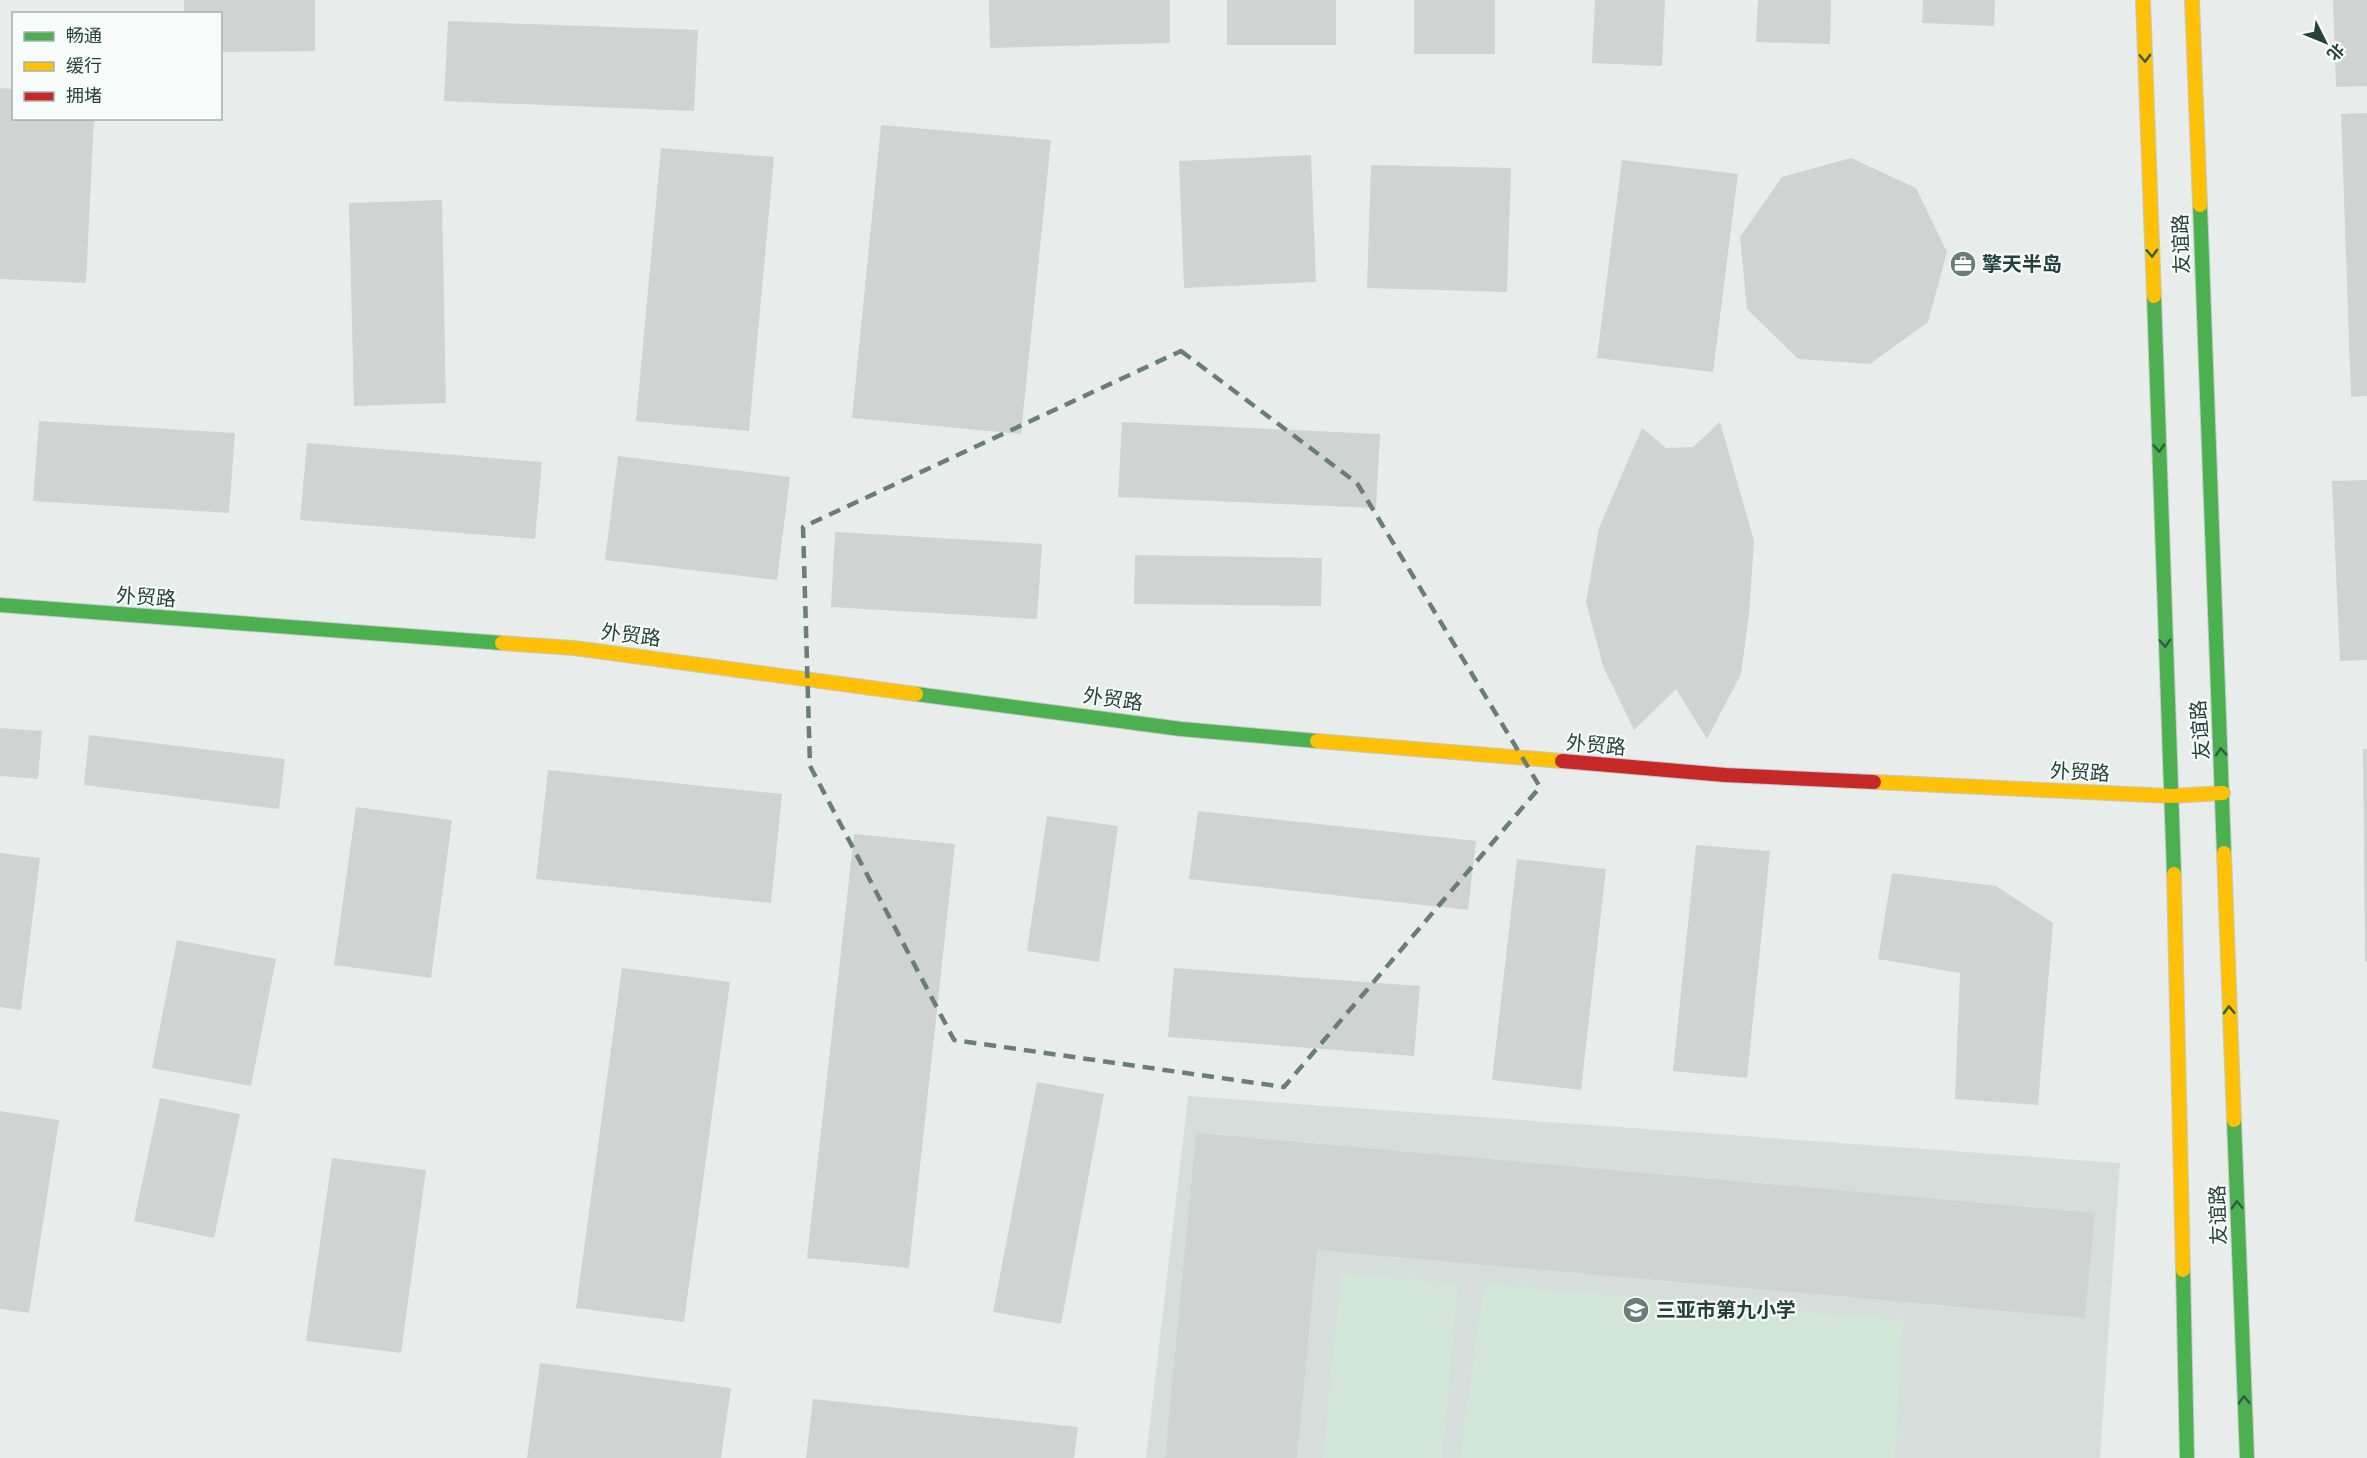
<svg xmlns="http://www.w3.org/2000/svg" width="2367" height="1458" viewBox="0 0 2367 1458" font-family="Inter,'Noto Sans SC',sans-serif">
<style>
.built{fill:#d6dedb}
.grass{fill:#d1e6d8}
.building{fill:#cfd4d2}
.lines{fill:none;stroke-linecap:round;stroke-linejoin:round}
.fast-casing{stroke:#c3cbc8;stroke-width:16}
.slow-casing{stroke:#c3cbc8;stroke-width:16}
.jam-casing{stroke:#c3cbc8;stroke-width:16}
.fast{stroke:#4caf50;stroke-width:14}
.slow{stroke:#ffc107;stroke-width:14}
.jam{stroke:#c62828;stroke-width:14}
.oneway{stroke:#2e5d40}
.marked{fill:none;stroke:#697e78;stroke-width:4.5;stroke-dasharray:12 8;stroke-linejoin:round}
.labels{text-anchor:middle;stroke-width:4.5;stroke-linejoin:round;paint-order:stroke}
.street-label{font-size:20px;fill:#24423a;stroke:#f7fbf9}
.poi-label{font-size:20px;font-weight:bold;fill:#24423a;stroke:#f7fbf9;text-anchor:start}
</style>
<rect width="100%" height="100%" fill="#e8edeb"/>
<polygon class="built" points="1188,1096 2120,1163 2100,1458 1146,1458"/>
<g class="grass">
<polygon points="1341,1273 1458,1284 1442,1458 1323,1458"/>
<polygon points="1484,1284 1903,1320 1895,1458 1460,1458"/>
</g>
<g class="building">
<polygon points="184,0 315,0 315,51 220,52 220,14 184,14"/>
<polygon points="989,0 1170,0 1170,43 990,48"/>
<rect x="1227" y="0" width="109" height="45"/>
<rect x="1414" y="0" width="81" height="54"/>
<polygon points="1595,0 1665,0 1662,66 1592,63"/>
<polygon points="1758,0 1831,0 1830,44 1756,42"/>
<polygon points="1923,0 1995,0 1994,26 1922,23"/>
<polygon points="2333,0 2367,0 2367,86 2336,87"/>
<polygon points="448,21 698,30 694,111 444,101"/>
<polygon points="0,88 14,89 14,118 94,118 86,283 0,279"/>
<polygon points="2367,113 2367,396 2351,397 2341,114"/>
<polygon points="881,125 1051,140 1021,434 852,418"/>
<polygon points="661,148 774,157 749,431 636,421"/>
<polygon points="1311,155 1316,282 1184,288 1179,161"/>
<polygon points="1851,158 1916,188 1947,252 1928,322 1870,364 1798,359 1747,309 1740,237 1782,177"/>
<polygon points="1622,160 1738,174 1713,372 1597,358"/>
<polygon points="1371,165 1511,168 1507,292 1367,288"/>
<polygon points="442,200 446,403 354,406 349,203"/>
<polygon points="39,421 235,433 229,513 33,501"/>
<polygon points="1122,422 1380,434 1376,508 1118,497"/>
<polygon points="1720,422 1754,541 1749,614 1741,674 1707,739 1676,689 1634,730 1603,666 1586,602 1599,528 1642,428 1666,448 1693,447"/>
<polygon points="307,443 542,462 535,539 300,520"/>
<polygon points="618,456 790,477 777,580 605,560"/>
<polygon points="2367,480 2367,660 2340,661 2332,481"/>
<polygon points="835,532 1042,544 1037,619 831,607"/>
<polygon points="1135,555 1322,558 1321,606 1134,604"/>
<polygon points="0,728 42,731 38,779 0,776"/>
<polygon points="89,735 285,759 279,809 84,785"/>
<polygon points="2363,749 2367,749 2367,962 2365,962"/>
<polygon points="548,770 782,794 771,903 536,879"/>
<polygon points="356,807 452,820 431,978 334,965"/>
<polygon points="1198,811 1476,841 1468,910 1189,879"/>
<polygon points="1047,816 1118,826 1099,962 1027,951"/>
<polygon points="854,834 955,844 909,1268 807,1258"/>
<polygon points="1696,845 1770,851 1747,1078 1673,1071"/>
<polygon points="0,853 40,858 21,1010 0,1007"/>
<polygon points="1517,859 1606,869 1581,1090 1492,1080"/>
<polygon points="1892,873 1996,886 2053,923 2038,1105 1955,1099 1960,973 1878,959"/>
<polygon points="177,940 276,959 251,1086 152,1068"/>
<polygon points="622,968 730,982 684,1322 576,1308"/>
<polygon points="1174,968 1420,986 1414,1056 1168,1037"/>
<polygon points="1037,1082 1104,1094 1061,1324 993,1312"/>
<polygon points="160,1098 240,1114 214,1238 134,1221"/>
<polygon points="0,1111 59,1120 29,1313 0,1309"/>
<polygon points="1196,1133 2095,1213 2085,1318 1317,1250 1297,1458 1165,1458"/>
<polygon points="332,1158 426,1170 401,1353 306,1341"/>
<polygon points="540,1363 731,1388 721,1458 527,1458"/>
<polygon points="813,1399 1078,1427 1074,1458 806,1458"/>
</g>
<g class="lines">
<defs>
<g id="fast">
<polyline points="2200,205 2224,853"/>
<polyline points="2154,296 2174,874"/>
<polyline points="0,605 502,643"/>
<polyline points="916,694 1181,729 1317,741"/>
<polyline points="2234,1120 2247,1458"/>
<polyline points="2183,1270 2187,1458"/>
</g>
<g id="slow">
<polyline points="2143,0 2154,296"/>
<polyline points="2192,0 2200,205"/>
<polyline points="502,643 574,648 916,694"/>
<polyline points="1317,741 1562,761"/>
<polyline points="1874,782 2171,796 2223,793"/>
<polyline points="2224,853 2234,1120"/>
<polyline points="2174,874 2183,1270"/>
</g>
<polyline id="jam" points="1562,761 1725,775 1874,782"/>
</defs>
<use href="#fast" class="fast-casing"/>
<use href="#slow" class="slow-casing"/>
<use href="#jam" class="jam-casing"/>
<use href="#fast" class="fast"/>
<use href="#slow" class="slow"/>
<use href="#jam" class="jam"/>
</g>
<defs><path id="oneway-chevron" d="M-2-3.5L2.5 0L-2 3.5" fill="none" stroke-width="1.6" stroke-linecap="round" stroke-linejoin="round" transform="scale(1.5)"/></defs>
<g class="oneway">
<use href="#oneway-chevron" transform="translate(2145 58) rotate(88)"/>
<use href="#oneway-chevron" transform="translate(2152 253) rotate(88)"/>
<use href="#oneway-chevron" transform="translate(2159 448) rotate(88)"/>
<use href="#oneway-chevron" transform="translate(2165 643) rotate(88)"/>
<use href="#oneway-chevron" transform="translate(2221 752) rotate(-94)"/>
<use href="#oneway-chevron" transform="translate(2229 1010) rotate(-92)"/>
<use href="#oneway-chevron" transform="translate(2237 1205) rotate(-92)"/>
<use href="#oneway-chevron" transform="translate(2244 1400) rotate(-92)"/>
</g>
<path class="marked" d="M1181,351l176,132 183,304 -256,300 -330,-47 -144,-274 -7,-239z"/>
<defs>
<symbol id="office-disc" viewBox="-11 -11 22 22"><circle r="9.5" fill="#697e78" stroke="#f7fbf9"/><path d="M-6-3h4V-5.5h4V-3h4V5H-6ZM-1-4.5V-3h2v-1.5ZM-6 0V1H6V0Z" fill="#fff"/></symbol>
<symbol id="school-disc" viewBox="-11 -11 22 22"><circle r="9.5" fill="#697e78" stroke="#f7fbf9"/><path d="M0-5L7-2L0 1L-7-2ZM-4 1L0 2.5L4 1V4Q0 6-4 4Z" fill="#fff"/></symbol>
</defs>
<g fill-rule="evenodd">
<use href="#office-disc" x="1948" y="249" width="30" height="30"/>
<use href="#school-disc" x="1621" y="1295" width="30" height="30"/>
</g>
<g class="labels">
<g class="street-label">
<text transform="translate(2181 244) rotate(-92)" y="7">友谊路</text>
<text transform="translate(146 597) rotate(4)" y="7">外贸路</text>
<text transform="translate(631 635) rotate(7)" y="7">外贸路</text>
<text transform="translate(1113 699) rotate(8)" y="7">外贸路</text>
<text transform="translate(2200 730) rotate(-94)" y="7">友谊路</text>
<text transform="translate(1596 745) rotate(5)" y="7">外贸路</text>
<text transform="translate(2080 772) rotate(3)" y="7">外贸路</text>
<text transform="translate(2218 1215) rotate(-92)" y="7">友谊路</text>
</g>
<g class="poi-label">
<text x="1982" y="271">擎天半岛</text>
<text x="1656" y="1317">三亚市第九小学</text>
</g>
</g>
<rect x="12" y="12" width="210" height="108" fill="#f7fbf9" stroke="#a3b1ad" stroke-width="1.5"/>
<rect x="24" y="32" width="30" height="9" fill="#4caf50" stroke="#a3b1ad" stroke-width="1.5"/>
<text x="66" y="42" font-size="18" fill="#24423a">畅通</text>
<rect x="24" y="62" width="30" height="9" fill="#ffc107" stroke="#a3b1ad" stroke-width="1.5"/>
<text x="66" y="72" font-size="18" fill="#24423a">缓行</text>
<rect x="24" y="92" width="30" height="9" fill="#c62828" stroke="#a3b1ad" stroke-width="1.5"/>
<text x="66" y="102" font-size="18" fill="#24423a">拥堵</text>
<g transform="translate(2325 42) rotate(133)" stroke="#f7fbf9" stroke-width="4.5" paint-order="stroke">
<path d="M0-4.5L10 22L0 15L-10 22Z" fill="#24423a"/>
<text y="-9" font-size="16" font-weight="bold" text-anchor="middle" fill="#24423a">北</text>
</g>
</svg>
